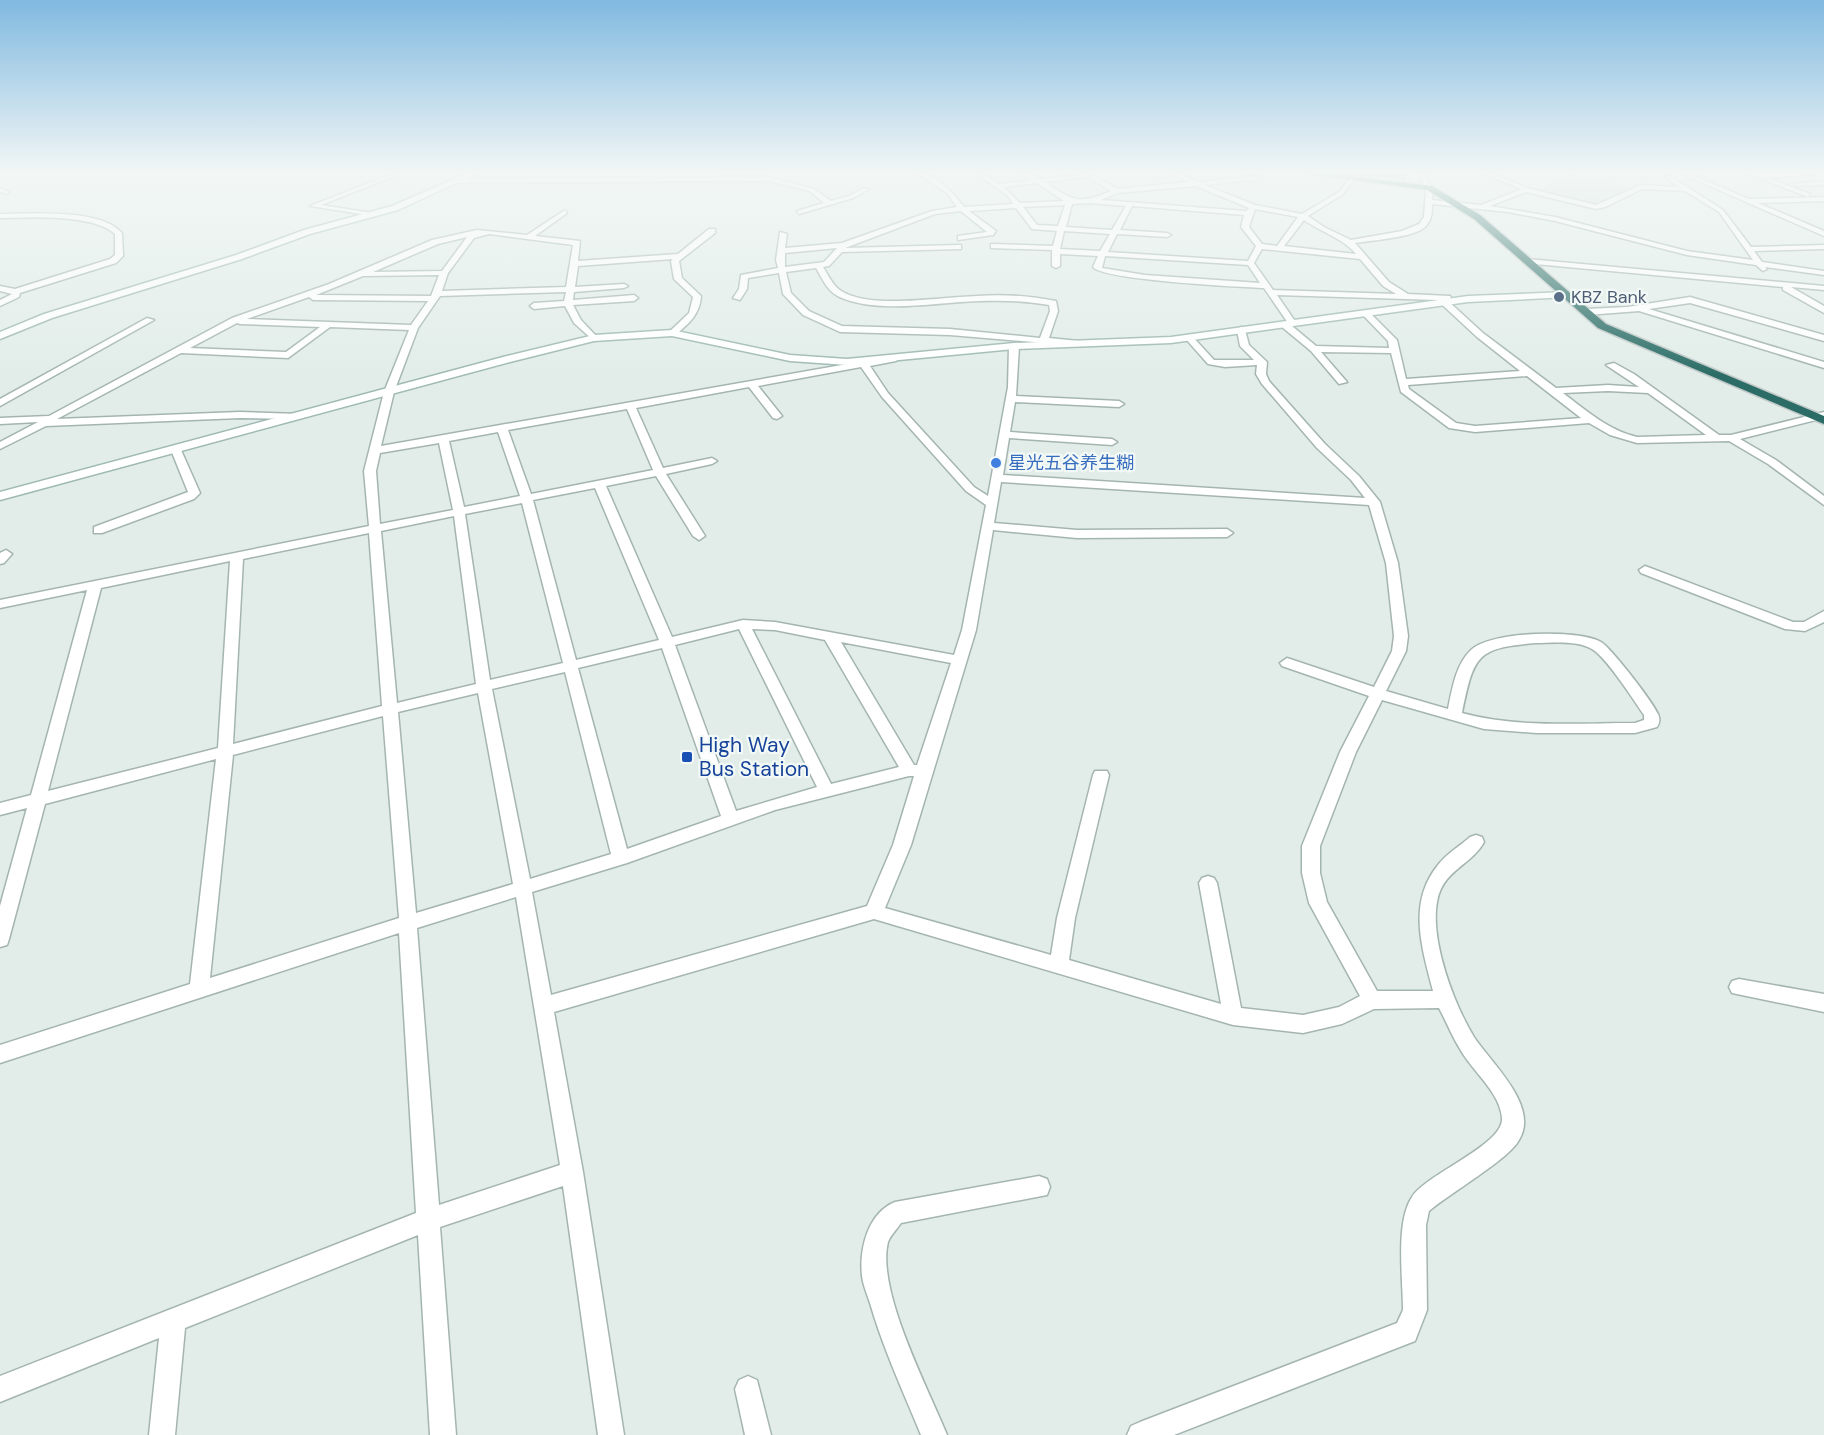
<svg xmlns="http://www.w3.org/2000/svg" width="1824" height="1435" viewBox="0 0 1824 1435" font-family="'DM Sans','Noto Sans SC',sans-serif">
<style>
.built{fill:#d0ddd8}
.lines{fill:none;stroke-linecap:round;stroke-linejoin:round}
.street-casing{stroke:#a4b5b1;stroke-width:3}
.secondary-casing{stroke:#9fb9b3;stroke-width:3}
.highway-casing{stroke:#c1c9c8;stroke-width:3}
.street{fill:#fff;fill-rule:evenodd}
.secondary{fill:#fff;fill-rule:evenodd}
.highway{fill:#2b6d66;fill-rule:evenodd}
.wall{fill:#9daca7}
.service-dot{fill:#5c6f8a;stroke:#f3f9f6;stroke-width:2}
.shop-dot{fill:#3f7fe0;stroke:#f3f9f6;stroke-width:2}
.transit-dot{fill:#1a4fb4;stroke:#f3f9f6;stroke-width:2}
.labels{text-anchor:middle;stroke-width:4.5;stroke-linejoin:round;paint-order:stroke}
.far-service-label{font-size:18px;fill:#4e5e75;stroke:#f3f9f6;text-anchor:start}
.far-shop-label{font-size:18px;fill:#366cbe;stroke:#f3f9f6;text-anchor:start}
.transit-label{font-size:21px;fill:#164399;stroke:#f3f9f6;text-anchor:start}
</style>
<rect width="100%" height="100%" fill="#e2ede9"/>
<polygon class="built" points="1572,174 1632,187 1596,206 1534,192"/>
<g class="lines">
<defs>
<g id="street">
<polygon points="392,174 400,174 321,205 372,213 374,216 310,206"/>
<path d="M918,174c18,-1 36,20 46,33l49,-3 -5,-8 -31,-22h7l15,10 33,-4 -8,-6h7l8,5 52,-5 26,15 71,-7 -17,-8h8l19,8 59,-6 2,3 -54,6 50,20 47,9 37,-22 13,-16 3,2 -12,16 -35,22 16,11 27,13 51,-9 17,-7 5,-7 2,-29 -8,-14h6l8,14v12l49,5 41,-16 -39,-15h8l40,15 65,16 45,-20 38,2 -14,-10 5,-1 53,34 28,37 73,-2v4l-70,2 8,11 62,9v4l-59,-8 2,2 -4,2 -7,-6 -69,-10 -132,-34 -47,-9 -76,-8c0,9 0,16 -7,23 -12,11 -53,13 -70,16l34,39 19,12 42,2 1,2 -4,2 36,33 73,55 52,-3 31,2 -33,-22 8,-2 20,11 85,61h12l93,-23v6l-84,21 36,21 48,36v9l-56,-41 -39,-23 -92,2 -27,-8 -21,-12 -114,9 -26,-4 -48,-36 -10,-39 -70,-1 26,30 -8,2 -28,-33 -29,-24v-4h6l-24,-35c-25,-1 -162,-8 -171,-21l5,-11 -38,-2v12l-4,2 -4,-2v-16l-61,-2v-4h3l59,2 4,-15 -25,-2 -16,-21 -47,3 27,20 -3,4 -35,5v-4l29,-4 -26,-21 -26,3 -90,34 113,-3h3v4l-119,3 -13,14 -6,1c7,11 11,22 24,27 31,14 96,3 130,2 26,-2 54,0 79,5l2,10 -9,27 30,3 5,3 -2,2 -132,-11 -110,-3 -37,-17 -20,-21 -4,-21 -31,5 -1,11 -7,11 -7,-2 6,-9 2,-14 37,-7 -2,-8 4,-28 7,2 -2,14 57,-5 90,-32 25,-4 -10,-14zM1088,177l23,14c-34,14 -37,10 -66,-9zM1037,183l27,18 -44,2 -16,-16zM1196,186l53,22 -3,3 -145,-11 16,-7zM1642,189l43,2 34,21 34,48 -66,-9 -132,-34 -65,-11 36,-14 70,17 9,-2zM1089,203l37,3 -14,24 -46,-3 6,-23zM1065,205l-7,21 -21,-1 -14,-18zM1132,206l112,9 -3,12 15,19 -8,15 -140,-9 9,-18 50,3 4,-2 -4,-2 -47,-3zM1255,209l43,8 -21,29 -15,-2 -13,-17zM1304,220c17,12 39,18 52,34l-72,-8zM1064,231l46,3 -10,17 -40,-2zM837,248l-13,14 -39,5v-14zM1262,249l98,10 23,27 13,8 -123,-4 -19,-27zM1105,256l143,9 12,18 -115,-8 -43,-7zM816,268c7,12 12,25 26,30 40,16 96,4 138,3 23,-1 46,0 69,4l1,6 -10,27 -90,-9 -108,-3 -33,-15 -18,-18 -5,-21zM1277,295l160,5 40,37 43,34 -114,8 -9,-39 -28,-28 -7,2 26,27 1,7 -73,-2 -24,-20 5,-2zM1527,376l54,42 -106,8 -19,-3 -47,-34 -1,-4zM1608,391l40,2 58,42 -69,2c-29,-7 -50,-26 -74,-44z"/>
<polygon points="1682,174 1690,174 1749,199 1824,197 1824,201 1758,203 1824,231 1824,236"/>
<polygon points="1749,174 1815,174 1768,178 1810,194 1808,197"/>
<polygon points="769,177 814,189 831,201 849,196 864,188 869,189 853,198 799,214 797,211 824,203 810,191 769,181 457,183 454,181 457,179"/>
<polygon points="1824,181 1824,185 1797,186 1794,184"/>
<polygon points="0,188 9,192 6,194 0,192"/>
<path d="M565,210l2,3 -32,23 45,5 -2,20 100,-7 31,-25h6v4l-36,28 3,17 19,18c-1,18 -12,28 -26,39l-7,-2 21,-20 4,-16 -19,-18 -3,-18 2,-2 -95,7 -3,21 49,-3 4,2 -4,2 -50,4 -1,8 61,-5 4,3 -4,3 -61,4 8,15 17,18 -4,3 -20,-18 -9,-17 -31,3 -4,-3 4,-3 30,-2 2,-9 -126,4 -22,32 -24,64 -13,54 512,-90 5,3 -2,2 -26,5 18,27 86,94 14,9 20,-109 1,-41 5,-3 5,3 -3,50 103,5 5,3 -5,3 -104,-5 -5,30 102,7 5,3 -5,3 -103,-7 -6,37 362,23 -14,-18 -34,-32 -55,-64 -6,-10 1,-9 -32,2 -17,-3 -23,-26 7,-2 22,24h40l-14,-14 -3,-16 4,-3 4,3 4,15 18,17 -1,12 3,7 56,63 34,32 21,26 18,61 10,73 -2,15 -20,40 62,18c4,-20 8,-45 23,-59 20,-19 107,-21 130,-8 11,7 51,59 57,72 2,5 2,8 -1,13l-22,6h-99l-52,-4 -102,-29 -26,52 -36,94v27l7,29 50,89h56c-11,-43 -26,-88 5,-126 8,-11 22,-19 32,-28l6,-2 6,2 2,5c-12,23 -42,28 -47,60 -7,39 17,102 37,135 17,26 66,69 45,103 -11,20 -69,53 -90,71l-3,14 1,85 -12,31 -241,94h-47l4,-9 9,-4 257,-99 6,-13c0,-30 -8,-88 9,-113 14,-23 92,-52 90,-79 -2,-26 -30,-47 -42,-69 -8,-13 -14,-28 -21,-41l-65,1 -32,15 -39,9 -70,-8 -359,-106 -320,93 29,160 41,263h-26l-35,-249 -123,41 16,208h-26l-12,-200 -233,93 -10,107h-26l10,-97 -159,64v-26l416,-163 -17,-280 -399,130v-18l190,-61 26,-225 -171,45 -36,135 -2,6 -7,2v-41l27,-98 -27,7v-12l31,-8 56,-205 -87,18v-8l369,-74 -5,-55 20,-79 25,-62 -79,-3 -42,31 -107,-5 -124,66 183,-7 59,2 1,2 -5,3 -55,-1 -194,8 -46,23v-7l38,-20 -38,2v-6l49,-2 183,-98 97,-34 103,-44 45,-10 50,5zM489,234l84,11 -7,42 -124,4 6,-18 26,-35zM467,237l-25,34 -69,1 65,-28zM439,275l-8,21 -115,-1 47,-19zM309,297l4,3 115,1 -17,24 -164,-6zM237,323l3,1 80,3 -34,25 -96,-4zM861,367l21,30 84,94 20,14 -24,125 -8,25 -179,-33 -32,-2 -71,17 -66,-151 50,-10 37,60 6,4 6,-4 -39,-62 46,-10 5,-3 -5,-3 -49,10 -27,-60 113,-21 24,31 4,1 5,-3 -24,-30zM627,409l26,61 -122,24 -23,-64zM498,432l22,64 -56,11 -15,-66zM439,443l14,67 -73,14 -4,-53 4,-18zM1001,482l368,23 17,58 8,73 -2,15 -18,36 -87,-29 -7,5 2,3 87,30 -29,56 -38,94v27l7,30 51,93 -21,11 -36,8 -62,-7 -24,-125 -3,-5 -6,-2 -6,2 -3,5 22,121 -152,-44 6,-42 34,-143 -2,-4h-12l-2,4 -36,143 -6,37 -166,-47 26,-63 65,-215 17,-100 84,8 150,-1 6,-4 -6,-4 -150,1 -83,-7zM595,488l64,152 -83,20 -43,-160zM522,503l41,160 -73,17 -25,-166zM454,516l22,168 -79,19 -16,-172zM369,533l13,173 -149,38 10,-185zM230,561l-12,187 -170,43 53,-203zM739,629l78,158 -81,24 -61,-166zM752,629l23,1 50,10 74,127 -68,17zM841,642l110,21 -34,102h-3zM1536,643c16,0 41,-3 56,6 15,9 41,50 52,66v5l-9,3c-57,0 -118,5 -173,-10 12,-58 14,-65 74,-70zM662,648l59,168 -94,33 -49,-181zM565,672l46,182 -81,25 -38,-190zM478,693l35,191 -97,29 -18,-201zM383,716l16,202 -189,60 23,-223zM909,776h5l-21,69 -26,61 -316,89 -19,-103 95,-29 148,-53zM516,897l44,268 -121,40 -22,-277z"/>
<path d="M0,214c32,0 99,-6 122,19l1,23 -7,7 -96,30 -1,4 -19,9v-6l12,-6 -12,-3v-5l15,3 95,-30 5,-4v-21c-23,-21 -85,-16 -115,-16z"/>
<polygon points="1527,259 1824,286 1824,290 1791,287 1824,306 1824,313 1783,290 1783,287 1524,263 1524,259"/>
<polygon points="1690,297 1824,335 1824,341 1690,303 1649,309 1824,362 1824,368 1639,311 1587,315 1583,312 1587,309 1627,307"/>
<polygon points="147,318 154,320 0,406 0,399"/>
<polygon points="176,447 181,450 200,493 194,499 102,533 94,533 94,527 188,492 171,450"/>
<polygon points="6,550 12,554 4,563 0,564 0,553"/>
<polygon points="1645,566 1793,622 1804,622 1824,611 1824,622 1805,631 1785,629 1641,573 1639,570"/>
<polygon points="1739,979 1824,994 1824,1012 1732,993 1729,987 1732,981"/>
<path d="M1039,1176l8,3 3,8 -3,8 -146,28c-4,6 -11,13 -13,19 -12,48 40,146 59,193h-26c-18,-44 -38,-87 -51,-132 -3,-9 -7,-18 -8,-27 -3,-27 6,-63 33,-74z"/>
<polygon points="748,1376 757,1380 771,1435 745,1435 735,1389 739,1380"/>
</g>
<g id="secondary">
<polygon points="466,174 476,174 398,210 310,234 242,259 52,318 0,339 0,332 44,314 236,255 304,230 392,206"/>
<polygon points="1566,292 1570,293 1570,297 1468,302 1171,343 1014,349 847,365 790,361 672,336 594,341 510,362 0,500 0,492 503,357 594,335 672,330 790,355 847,359 1014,343 1171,337 1468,296"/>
</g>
<polygon id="highway" points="1311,174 1331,174 1432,186 1480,215 1606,324 1824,416 1824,424 1598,328 1474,219 1427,190"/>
</defs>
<use href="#street" class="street-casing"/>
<use href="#secondary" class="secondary-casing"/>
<use href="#highway" class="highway-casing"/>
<use href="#street" class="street"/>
<use href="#secondary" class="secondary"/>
<use href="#highway" class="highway"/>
</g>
<polygon class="wall" points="1351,174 1407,174 1405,180"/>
<linearGradient id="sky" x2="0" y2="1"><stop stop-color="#81b9e0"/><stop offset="0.46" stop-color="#f2f7f5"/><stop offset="1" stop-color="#f2f7f5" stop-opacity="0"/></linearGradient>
<rect width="1824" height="375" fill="url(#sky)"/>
<circle class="service-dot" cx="1559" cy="297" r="6"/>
<circle class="shop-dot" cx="996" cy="463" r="6"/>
<rect class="transit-dot" x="681" y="751" width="12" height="12" rx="3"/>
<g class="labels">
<g class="far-service-label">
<text x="1571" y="303">KBZ Bank</text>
</g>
<g class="far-shop-label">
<text x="1008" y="469">星光五谷养生糊</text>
</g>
<g class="transit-label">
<text x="699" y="752">High Way<tspan x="699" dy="24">Bus Station</tspan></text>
</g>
</g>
</svg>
